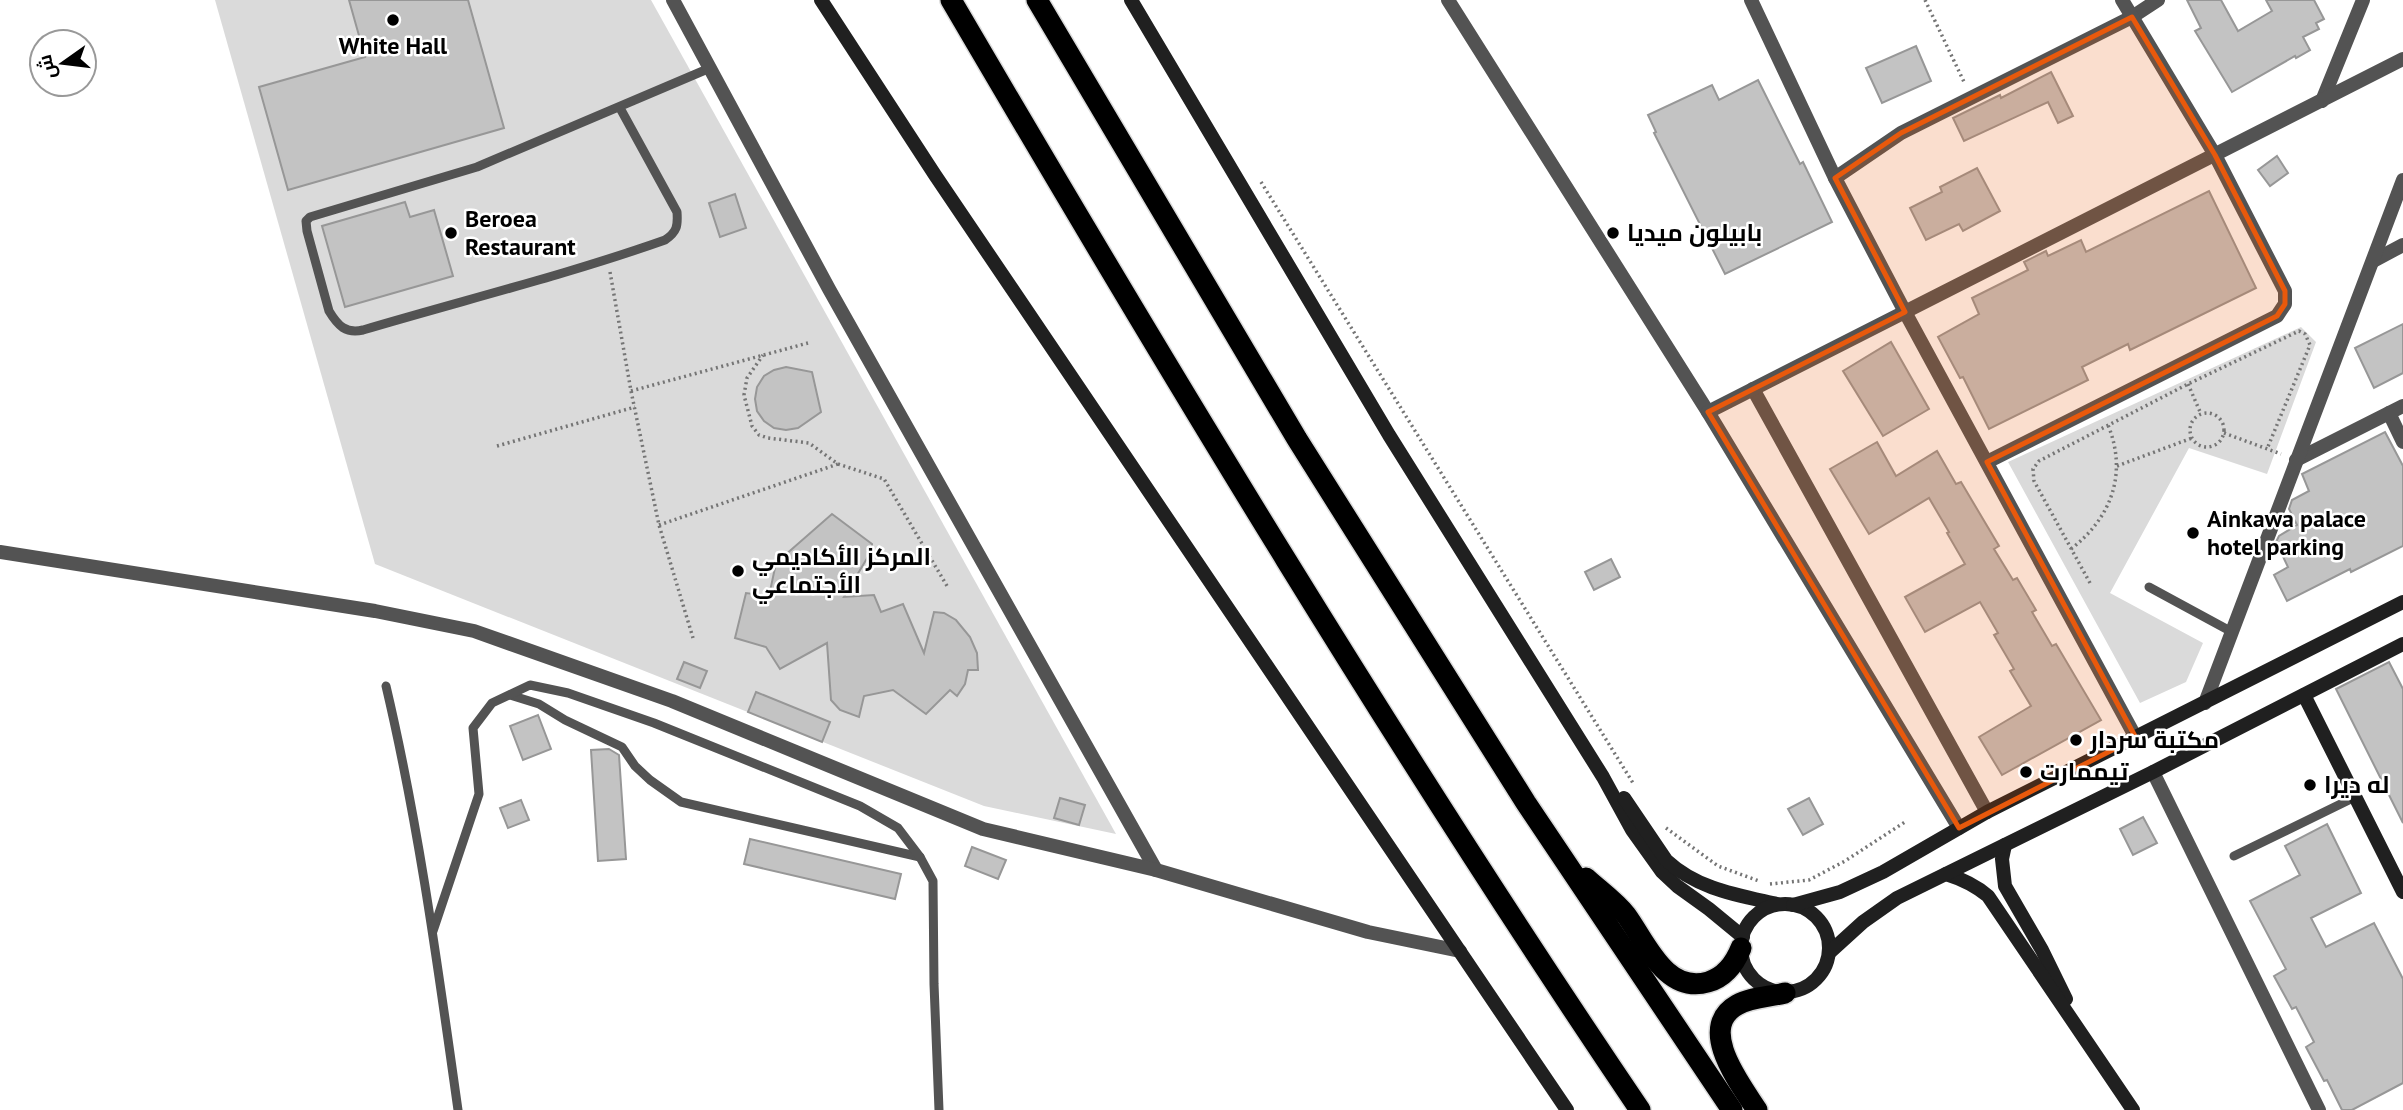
<svg xmlns="http://www.w3.org/2000/svg" width="2403" height="1110" viewBox="0 0 2403 1110" font-family="'PT Sans',Cairo,sans-serif">
<style>
.green{fill:#dadada}
.building{fill:#c3c3c3;stroke:#979797;stroke-width:2}
.lines{fill:none;stroke-linecap:round;stroke-linejoin:round}
.highway-casing{stroke:#dbdbdb;stroke-width:24}
.path{stroke:#757575;stroke-width:3.5;stroke-dasharray:2 3.5;stroke-linecap:butt}
.lane{stroke:#535353;stroke-width:9}
.street{stroke:#535353;stroke-width:14}
.secondary{stroke:#202020;stroke-width:14}
.highway{stroke:#000;stroke-width:21}
.marked{fill:#e8590c;fill-opacity:0.2;stroke:#e8590c;stroke-width:5;stroke-linejoin:round}
.poi-dot{fill:#000;stroke:#fff;stroke-width:2.5}
.labels{text-anchor:middle;stroke-width:5;stroke-linejoin:round;paint-order:stroke}
.poi-label{font-size:24px;font-weight:bold;fill:#000;stroke:#fff;text-anchor:start}
</style>
<rect width="100%" height="100%" fill="#fff"/>
<g class="green">
<polygon points="215,0 651,0 1116,834 984,806 375,564"/>
<polygon points="2301,327 2316,342 2267,474 2189,448 2110,593 2203,643 2186,682 2140,703 2008,462"/>
</g>
<g class="building">
<polygon points="349,0 468,0 504,128 288,190 259,87 365,57"/>
<polygon points="2187,0 2221,0 2238,31 2272,11 2266,0 2314,0 2324,19 2316,23 2319,29 2303,37 2310,50 2296,58 2295,56 2232,92 2195,31 2201,28"/>
<polygon points="1916,46 1931,81 1882,103 1866,68"/>
<polygon points="2051,72 2073,116 2058,123 2048,102 1964,141 1953,118 2000,95 2001,98"/>
<polygon points="1758,80 1800,164 1803,162 1832,222 1725,274 1654,133 1656,132 1648,115 1712,85 1719,100"/>
<polygon points="2277,156 2288,173 2270,186 2258,170"/>
<polygon points="1977,168 2000,211 1963,231 1959,224 1926,240 1910,208 1942,192 1940,187"/>
<polygon points="2209,191 2256,288 2130,350 2128,344 2082,367 2088,380 1989,429 1963,377 1960,378 1938,337 1979,314 1972,298 2028,270 2024,262 2046,251 2048,256 2081,240 2086,252"/>
<polygon points="735,194 746,228 720,237 709,203"/>
<polygon points="405,202 410,217 434,210 453,276 345,307 322,226"/>
<polygon points="2403,324 2403,373 2374,388 2355,348"/>
<polygon points="1891,342 1929,409 1883,436 1843,371"/>
<polygon points="786,367 812,372 821,412 798,428 786,430 774,428 764,421 757,411 755,399 757,387 764,376 774,370"/>
<polygon points="2385,432 2403,466 2403,546 2351,572 2350,569 2287,601 2274,575 2288,567 2276,542 2279,536 2297,525 2289,509 2292,500 2309,491 2302,474"/>
<polygon points="1877,442 1896,476 1937,451 1956,484 1961,482 1999,546 1994,549 2013,580 2017,578 2036,610 2032,612 2052,646 2056,644 2101,720 2002,775 1979,737 2031,706 2010,671 2014,669 1994,635 1998,633 1980,602 1925,632 1905,597 1965,564 1947,533 1949,532 1929,498 1869,534 1830,469"/>
<polygon points="832,514 872,544 872,550 844,597 874,595 881,612 903,604 924,653 934,612 944,613 956,620 970,637 977,653 978,670 968,670 965,684 957,696 950,690 926,714 893,690 864,696 859,717 840,710 831,700 827,643 780,669 766,647 735,638 746,593 769,596 776,563"/>
<polygon points="1611,559 1620,577 1594,590 1585,572"/>
<polygon points="684,662 707,671 700,688 677,679"/>
<polygon points="2389,662 2403,689 2403,823 2336,689"/>
<polygon points="756,692 830,722 822,742 748,712"/>
<polygon points="538,715 551,749 523,760 510,726"/>
<polygon points="609,749 619,755 626,859 598,861 591,750"/>
<polygon points="1060,798 1085,805 1079,825 1054,818"/>
<polygon points="1809,798 1823,824 1803,835 1788,809"/>
<polygon points="521,800 529,820 508,828 500,808"/>
<polygon points="2143,817 2157,843 2133,855 2120,829"/>
<polygon points="2327,824 2361,893 2311,918 2326,947 2374,923 2403,979 2403,1083 2352,1110 2342,1110 2327,1080 2324,1081 2306,1047 2314,1042 2296,1007 2292,1009 2274,976 2286,969 2250,901 2300,875 2285,846"/>
<polygon points="750,839 901,874 895,899 744,864"/>
<polygon points="972,847 1006,860 998,879 965,866"/>
</g>
<g class="lines">
<defs>
<g id="highway">
<path d="M951,0c220,376 445,749 689,1110"/>
<polyline points="1037,0 1297,439 1526,803 1732,1110"/>
<path d="M1586,878c13,12 29,23 40,37 20,27 39,79 82,67 17,-5 27,-19 33,-34"/>
<path d="M1757,1110c-16,-25 -61,-82 -20,-105 14,-8 33,-8 48,-12"/>
</g>
</defs>
<use href="#highway" class="highway-casing"/>
<g class="path">
<polyline points="1925,0 1965,84"/>
<polyline points="1261,182 1633,783"/>
<polyline points="610,272 631,391 659,525 693,638"/>
<polyline points="2188,384 2201,414"/>
<polyline points="631,391 808,343"/>
<circle cx="2207" cy="430" r="17"/>
<polyline points="2224,433 2281,454"/>
<polyline points="497,446 635,407"/>
<polyline points="838,464 884,479 947,586"/>
<polyline points="2117,466 2192,438"/>
<polyline points="659,525 838,464 809,443 768,438 759,435 752,426 744,395 747,378 763,355"/>
<path d="M2071,549c40,-31 57,-75 37,-124"/>
<polyline points="2090,583 2034,481 2033,469 2039,461 2188,384 2299,331 2305,334 2310,345 2267,449"/>
<polyline points="1666,828 1718,866 1759,881"/>
<polyline points="1770,884 1809,880 1845,861 1905,822"/>
</g>
<g class="lane">
<path d="M620,108l57,104c1,14 0,20 -12,28 -99,35 -201,60 -302,90 -17,4 -25,-4 -34,-19l-22,-80 -1,-10 4,-4 167,-50 233,-99"/>
<polyline points="2149,587 2232,632"/>
<path d="M386,686c33,140 52,282 72,424"/>
<polyline points="510,695 539,704 565,720 622,747 635,766 650,780 681,802 920,857"/>
<polyline points="2234,856 2355,797"/>
<polyline points="433,931 479,794 473,728 492,703 530,685 568,693 654,723 860,806 898,828 920,857 933,881 934,984 939,1110"/>
</g>
<g class="street">
<polyline points="673,0 829,289 1156,870"/>
<polyline points="1448,0 1708,412 1959,828"/>
<polyline points="1751,0 1835,178 1905,312 2136,738"/>
<polyline points="2322,101 2363,0"/>
<polyline points="1835,178 1901,133 2132,17 2158,0"/>
<polyline points="2373,261 2403,245"/>
<polyline points="1753,389 1987,812"/>
<polyline points="1708,412 2403,59"/>
<polyline points="2389,413 2403,442"/>
<polyline points="2296,460 2403,406"/>
<polyline points="1987,462 2277,316 2285,304 2285,291 2215,155 2122,0"/>
<polyline points="0,552 375,611 474,631 672,701 983,829 1156,870 1368,932 1460,951"/>
<polyline points="2205,703 2403,180"/>
<polyline points="2153,772 2319,1110"/>
</g>
<g class="secondary">
<polyline points="821,0 935,175 1567,1110"/>
<polyline points="1131,0 1389,435 1603,777 1632,830 1662,872 1677,886 1709,909 1743,937"/>
<polyline points="2304,695 2403,892"/>
<path d="M1624,798l42,62c31,29 71,35 111,44"/>
<polyline points="2005,845 2002,859 2005,886 2042,950 2066,999"/>
<path d="M1946,874c16,5 29,11 42,22l145,214"/>
<circle cx="1785" cy="948" r="44"/>
<polyline points="1793,905 1840,892 1883,872 1987,812 2403,602"/>
<polyline points="1830,952 1863,922 1897,898 2153,772 2403,644"/>
</g>
<use href="#highway" class="highway"/>
</g>
<path class="marked" d="M2132,17l83,138 70,136v13l-8,12 -290,146 149,276 -177,90 -251,-416 197,-100 -70,-134 66,-45z"/>
<g class="poi-dot">
<circle cx="393" cy="20" r="7"/>
<circle cx="451" cy="233" r="7"/>
<circle cx="1613" cy="233" r="7"/>
<circle cx="2193" cy="533" r="7"/>
<circle cx="738" cy="571" r="7"/>
<circle cx="2076" cy="740" r="7"/>
<circle cx="2026" cy="772" r="7"/>
<circle cx="2310" cy="785" r="7"/>
</g>
<g class="labels">
<g class="poi-label">
<text x="393" y="54" text-anchor="middle">White Hall</text>
<text x="465" y="227">Beroea<tspan x="465" dy="28">Restaurant</tspan></text>
<text x="1627" y="241">بابيلون ميديا</text>
<text x="2207" y="527">Ainkawa palace<tspan x="2207" dy="28">hotel parking</tspan></text>
<text x="752" y="565">المركز الأكاديمي<tspan x="752" dy="28">الأجتماعي</tspan></text>
<text x="2090" y="748">مكتبة سردار</text>
<text x="2040" y="780">تیممارت</text>
<text x="2324" y="793">له ديرا</text>
</g>
</g>
<g transform="translate(63 63) rotate(256)"><circle r="33" fill="#ffffff" stroke="#999999" stroke-width="2"/>
<path d="M0-5L12 26L0 18L-12 26Z" fill="#000000"/>
<text y="-10" font-size="19" font-weight="bold" text-anchor="middle" fill="#000000">ش</text>
</g>
</svg>
